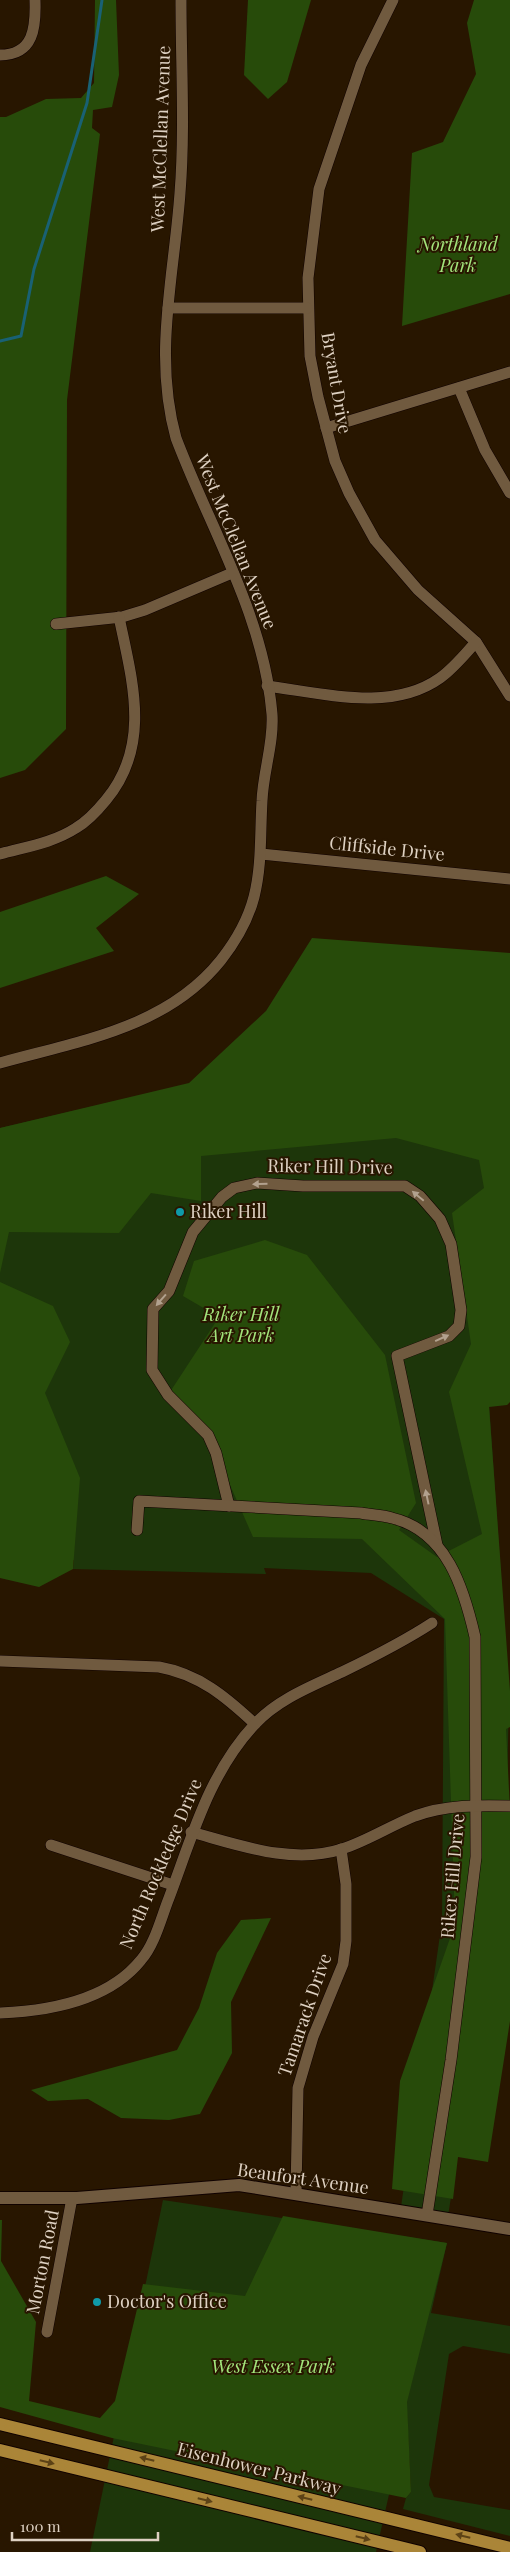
<svg xmlns="http://www.w3.org/2000/svg" width="510" height="2552" viewBox="0 0 510 2552" font-family="'Playfair Display',serif">
<style>
.green{fill:#1d360a}
.forest{fill:#274b0a}
.lines{fill:none;stroke-linecap:round;stroke-linejoin:round}
.stream{stroke:#196174;stroke-width:3}
.minor-casing{stroke:#100200;stroke-width:12}
.tertiary-casing{stroke:#100200;stroke-width:14}
.primary-casing{stroke:#100200;stroke-width:14}
.minor{stroke:#705a3f;stroke-width:11}
.tertiary{stroke:#705a3f;stroke-width:12}
.primary{stroke:#aa8538;stroke-width:12}
.oneway{fill:#b2a18e}
.oneway2{fill:#5c4216}
.culture-dot{fill:#0f9aa8;stroke:#281600;stroke-width:2}
.labels{text-anchor:middle;stroke-width:4;stroke-linejoin:round;paint-order:stroke}
.street-label{font-size:18px;fill:#ded1c2;stroke:#281600}
.park-label{font-size:18px;font-style:italic;fill:#a3e57b;stroke:#281600}
.poi-label{font-size:18px;fill:#ded1c2;stroke:#281600;text-anchor:start}
</style>
<rect width="100%" height="100%" fill="#281600"/>
<g class="green">
<polygon points="510,1009 482,1302 509,1691 506,1854 448,2216 401,2207 442,1921 444,1619 371,1573 264,1568 266,1574 73,1569 74,1560 0,1557 0,1128"/>
<polygon points="163,2200 447,2243 431,2313 510,2326 510,2354 463,2346 449,2354 429,2485 434,2497 510,2510 510,2536 403,2509 406,2498 411,2492 407,2415 376,2552 90,2552"/>
</g>
<g class="forest">
<polygon points="95,0 116,0 119,75 112,107 93,110 92,128 100,134 67,400 66,729 25,770 0,778 0,117 6,117 46,99 81,98 94,83"/>
<polygon points="248,0 311,0 287,82 268,99 244,75"/>
<polygon points="474,0 510,0 510,294 402,326 412,153 443,142 476,74 467,23"/>
<polygon points="106,876 139,894 96,928 114,951 0,988 0,912"/>
<polygon points="312,938 510,953 510,1402 507,1405 489,1407 510,1691 510,1727 506,1729 510,1810 510,2021 488,2162 458,2157 453,2199 392,2189 400,2081 455,1924 445,1619 362,1539 253,1537 208,1435 168,1395 219,1317 183,1296 194,1261 265,1240 307,1255 385,1355 416,1503 399,1530 437,1557 482,1534 449,1392 471,1344 452,1213 484,1188 479,1160 396,1138 201,1156 201,1201 151,1193 119,1233 9,1232 0,1273 0,1128 189,1083 266,1011"/>
<polygon points="0,1282 53,1306 70,1342 45,1393 80,1478 73,1569 39,1587 0,1578"/>
<polygon points="271,1918 231,2002 232,2053 200,2114 169,2120 121,2118 88,2099 48,2101 31,2090 177,2050 199,2008 217,1953 241,1920"/>
<polygon points="283,2216 447,2243 407,2402 411,2492 406,2498 112,2438 0,2407 0,2220 2,2220 1,2261 36,2322 29,2401 100,2418 115,2401 143,2284 245,2296"/>
</g>
<g class="lines">
<polyline class="stream" points="0,341 21,336 34,269 87,103 102,0"/>
<defs>
<g id="minor">
<polyline points="393,0 361,65 319,189 308,278 310,356 318,397 335,461 349,493 375,540 418,590 476,642 510,696"/>
<path d="M0,55c34,0 36,-28 35,-55"/>
<polyline points="168,308 307,308"/>
<polyline points="459,388 485,450 510,493"/>
<polyline points="326,428 510,372"/>
<polyline points="56,624 122,617 145,610 232,573"/>
<path d="M267,686c55,7 124,27 173,-8 14,-10 25,-24 36,-36"/>
<path d="M0,854c25,-7 53,-11 76,-26 12,-7 21,-17 30,-28 46,-55 26,-120 13,-183"/>
<polyline points="261,854 510,879"/>
<path d="M0,1063c79,-22 167,-35 221,-103 15,-19 27,-40 33,-63 8,-32 6,-63 8,-96 1,-29 12,-58 10,-87 -8,-98 -62,-186 -96,-276 -23,-83 -2,-161 4,-245 5,-63 1,-129 1,-193"/>
<polyline points="229,1506 216,1453 208,1435 168,1395 152,1370 153,1309 169,1291 193,1232 222,1197 234,1188 257,1183 303,1186 405,1186 420,1196 440,1219 451,1244 461,1310 459,1326 449,1336 397,1356 437,1545"/>
<path d="M137,1530l2,-29 222,12c10,2 21,2 31,5 55,13 72,71 83,119l1,220 -25,203 -24,155"/>
<path d="M0,1661l159,6c40,7 67,30 96,57"/>
<path d="M191,1832c48,13 101,33 151,17 25,-8 48,-23 73,-33 30,-11 64,-11 95,-10"/>
<polyline points="51,1845 173,1885"/>
<path d="M0,2013c49,-2 109,-13 141,-53 14,-16 20,-42 28,-62 23,-61 40,-125 86,-174 23,-25 57,-38 87,-52 31,-15 61,-30 90,-49"/>
<polyline points="296,2193 298,2088 313,2037 343,1964 346,1941 346,1884 341,1849"/>
<polyline points="47,2332 72,2198"/>
</g>
<polyline id="tertiary" points="0,2198 77,2198 239,2185 510,2229"/>
<g id="primary">
<polyline points="0,2424 510,2548"/>
<polyline points="0,2450 420,2552"/>
</g>
</defs>
<use href="#minor" class="minor-casing"/>
<use href="#tertiary" class="tertiary-casing"/>
<use href="#primary" class="primary-casing"/>
<use href="#minor" class="minor"/>
<use href="#tertiary" class="tertiary"/>
<use href="#primary" class="primary"/>
</g>
<defs><path id="oneway-solid" d="M-6-.8H1V-3.2L6.5 0L1 3.2V.8H-6Z" transform="scale(1.25)"/></defs>
<g class="oneway">
<use href="#oneway-solid" transform="translate(260 1184) rotate(179)"/>
<use href="#oneway-solid" transform="translate(418 1196) rotate(-140)"/>
<use href="#oneway-solid" transform="translate(161 1300) rotate(131)"/>
<use href="#oneway-solid" transform="translate(442 1338) rotate(-24)"/>
<use href="#oneway-solid" transform="translate(427 1497) rotate(-102)"/>
</g>
<g class="oneway2">
<use href="#oneway-solid" transform="translate(147 2459) rotate(-166)"/>
<use href="#oneway-solid" transform="translate(47 2462) rotate(14)"/>
<use href="#oneway-solid" transform="translate(305 2498) rotate(-166)"/>
<use href="#oneway-solid" transform="translate(205 2500) rotate(14)"/>
<use href="#oneway-solid" transform="translate(463 2536) rotate(-166)"/>
<use href="#oneway-solid" transform="translate(363 2538) rotate(14)"/>
</g>
<g class="culture-dot">
<circle cx="180" cy="1212" r="5"/>
<circle cx="97" cy="2302" r="5"/>
</g>
<g class="labels">
<g class="street-label">
<text transform="translate(161 139) rotate(-88)" y="6">West McClellan Avenue</text>
<text transform="translate(336 383) rotate(80)" y="6">Bryant Drive</text>
<text transform="translate(236 542) rotate(68)" y="6">West McClellan Avenue</text>
<text transform="translate(387 849) rotate(6)" y="6">Cliffside Drive</text>
<text transform="translate(330 1167) rotate(1)" y="6">Riker Hill Drive</text>
<text transform="translate(161 1864) rotate(-67)" y="6">North Rockledge Drive</text>
<text transform="translate(453 1876) rotate(-85)" y="6">Riker Hill Drive</text>
<text transform="translate(305 2015) rotate(-71)" y="6">Tamarack Drive</text>
<text transform="translate(303 2179) rotate(8)" y="6">Beaufort Avenue</text>
<text transform="translate(43 2262) rotate(-79)" y="6">Morton Road</text>
<text transform="translate(259 2469) rotate(14)" y="6">Eisenhower Parkway</text>
</g>
<g class="park-label">
<text x="458" y="251">Northland<tspan x="458" dy="21">Park</tspan></text>
<text x="241" y="1321">Riker Hill<tspan x="241" dy="21">Art Park</tspan></text>
<text x="273" y="2373">West Essex Park</text>
</g>
<g class="poi-label">
<text x="190" y="1218">Riker Hill</text>
<text x="107" y="2308">Doctor's Office</text>
</g>
</g>
<path d="M12 2532v8h146v-8" fill="none" stroke="#ded1c2" stroke-width="2.5"/>
<text x="20" y="2532" font-size="15" fill="#ded1c2" stroke="#281600" stroke-width="4" paint-order="stroke">100 m</text>
</svg>
